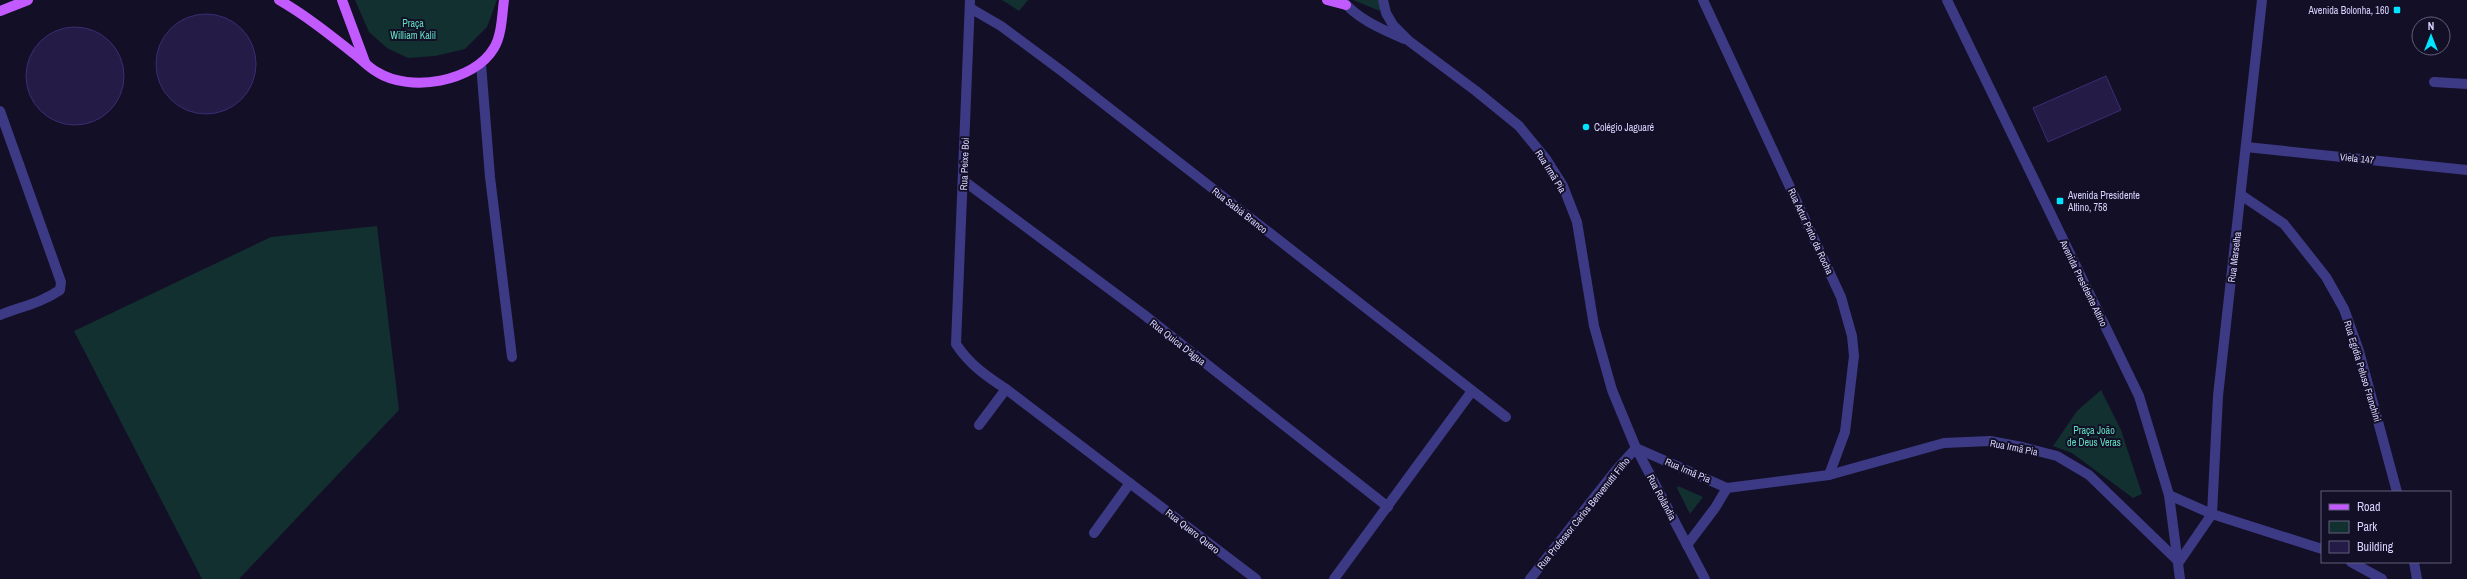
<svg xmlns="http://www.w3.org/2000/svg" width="2467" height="579" viewBox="0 0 2467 579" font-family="'Archivo Narrow',sans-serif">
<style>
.green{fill:#12302f}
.building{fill:#241b47;stroke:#3b2d73}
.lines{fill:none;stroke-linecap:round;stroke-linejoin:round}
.minor{stroke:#3d3a85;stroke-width:10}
.major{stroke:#c25bff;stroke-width:10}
.poi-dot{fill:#00e5ff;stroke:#130f26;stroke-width:1.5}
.labels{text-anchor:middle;stroke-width:4;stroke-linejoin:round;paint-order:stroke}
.poi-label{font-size:10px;fill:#d9d4ff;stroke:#130f26;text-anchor:start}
.park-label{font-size:10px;fill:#5fe0c0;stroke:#130f26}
.street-label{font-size:10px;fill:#d9d4ff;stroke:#130f26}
</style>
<rect width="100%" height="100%" fill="#130f26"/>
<g class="green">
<polygon points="355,0 497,0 487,27 465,49 435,56 408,58 387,48 369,32"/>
<polygon points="1002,0 1028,0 1019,11"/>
<polygon points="1353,0 1381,0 1380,11"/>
<polygon points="377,226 399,410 239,579 202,579 74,331 271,237"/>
<polygon points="2101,390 2121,430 2142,494 2133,498 2072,453 2053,446 2077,411"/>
<polygon points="1678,486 1703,497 1690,514 1677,488"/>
</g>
<g class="building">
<circle cx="206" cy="64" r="50"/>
<circle cx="75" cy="76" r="49"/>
<polygon points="2106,76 2121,110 2048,142 2033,108"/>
</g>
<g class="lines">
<g class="minor">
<path d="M970,0l-14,344c13,20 30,32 50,45l250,190"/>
<path d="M1342,0c15,19 40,29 62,39"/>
<polyline points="1383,0 1386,13 1393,25 1409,41 1476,91 1519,126 1546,159 1563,186 1577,222 1594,326 1612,390 1636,448 1727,488 1829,475 1944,443 1990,441 2022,447 2057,456 2089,475 2179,562 2212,514"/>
<polyline points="1703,0 1841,297 1852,336 1854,356 1845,432 1829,475"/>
<polyline points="1947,0 2139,396 2169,495 2180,579"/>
<polyline points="970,8 1001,26 1063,72 1506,417"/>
<polyline points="481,64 490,177 512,357"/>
<polyline points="2434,82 2467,84"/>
<path d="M0,111l61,171 -1,8c-19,13 -40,17 -60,25"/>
<polyline points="2246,147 2467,170"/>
<polyline points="964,181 1143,314 1388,507"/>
<polyline points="2241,195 2284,224 2326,277 2344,309 2359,351 2397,492"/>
<polyline points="979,425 1006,389"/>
<polyline points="2169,495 2212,514 2322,549"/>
<polyline points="2212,514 2218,396 2262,0"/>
<polyline points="1094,533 1130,483"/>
<polyline points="1687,545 1715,508 1727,488"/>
<polyline points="2351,562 2382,579"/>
<polyline points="2414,562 2417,579"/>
<polyline points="1334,579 1472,391"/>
<polyline points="1530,579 1616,470 1636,448 1705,579"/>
</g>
<g class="major">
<path d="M279,0c26,15 50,34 74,53 8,6 15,14 24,19 33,21 97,10 117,-24 8,-13 8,-34 10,-48"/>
<polyline points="342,0 365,62"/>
<polyline points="1327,0 1346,5"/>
<polyline points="0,11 28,0"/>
</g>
</g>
<g class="poi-dot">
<rect x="2393" y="6" width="8" height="8" rx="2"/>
<circle cx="1586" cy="127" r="4"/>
<rect x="2056" y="197" width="8" height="8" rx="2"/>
</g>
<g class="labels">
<g class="poi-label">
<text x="2389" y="14" text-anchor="end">Avenida Bolonha, 160</text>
<text x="1594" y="131">Colégio Jaguaré</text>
<text x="2068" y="199">Avenida Presidente<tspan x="2068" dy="12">Altino, 758</tspan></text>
</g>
<g class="park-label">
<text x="413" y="27">Praça<tspan x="413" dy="12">William Kalil</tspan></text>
<text x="2094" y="434">Praça João<tspan x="2094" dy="12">de Deus Veras</tspan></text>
</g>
<g class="street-label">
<text transform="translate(2357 158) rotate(6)" y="4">Viela 147</text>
<text transform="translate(964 164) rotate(-88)" y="4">Rua Peixe Boi</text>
<text transform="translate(1551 171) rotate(58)" y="4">Rua Irmã Pia</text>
<text transform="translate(1240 210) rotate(38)" y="4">Rua Sabiá Branco</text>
<text transform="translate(1811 231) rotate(65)" y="4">Rua Artur Pinto da Rocha</text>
<text transform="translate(2234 257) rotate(-83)" y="4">Rua Marselha</text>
<text transform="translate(2084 283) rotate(64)" y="4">Avenida Presidente Altino</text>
<text transform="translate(1178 342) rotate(38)" y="4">Rua Quica D'água</text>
<text transform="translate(2363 371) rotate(73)" y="4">Rua Egídia Peluso Franchini</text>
<text transform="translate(2014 447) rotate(11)" y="4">Rua Irmã Pia</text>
<text transform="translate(1688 470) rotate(23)" y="4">Rua Irmã Pia</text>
<text transform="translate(1662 497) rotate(62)" y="4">Rua Rolândia</text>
<text transform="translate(1583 513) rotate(-51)" y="4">Rua Professor Carlos Benvenutti Filho</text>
<text transform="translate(1193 531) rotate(38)" y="4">Rua Quero Quero</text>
</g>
</g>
<rect x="2321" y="491" width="130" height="72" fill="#130f26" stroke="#625e7d"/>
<rect x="2329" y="504" width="20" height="6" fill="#c25bff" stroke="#625e7d"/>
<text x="2357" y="511" font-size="12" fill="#d9d4ff">Road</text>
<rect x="2329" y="521" width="20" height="12" fill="#12302f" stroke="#625e7d"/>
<text x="2357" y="531" font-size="12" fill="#d9d4ff">Park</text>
<rect x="2329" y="541" width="20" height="12" fill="#241b47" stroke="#625e7d"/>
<text x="2357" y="551" font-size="12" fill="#d9d4ff">Building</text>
<g transform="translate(2431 36)"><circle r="19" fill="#130f26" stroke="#625e7d"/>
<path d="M0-3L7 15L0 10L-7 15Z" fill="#00e5ff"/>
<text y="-6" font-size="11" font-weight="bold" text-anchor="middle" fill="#d9d4ff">N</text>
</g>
</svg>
